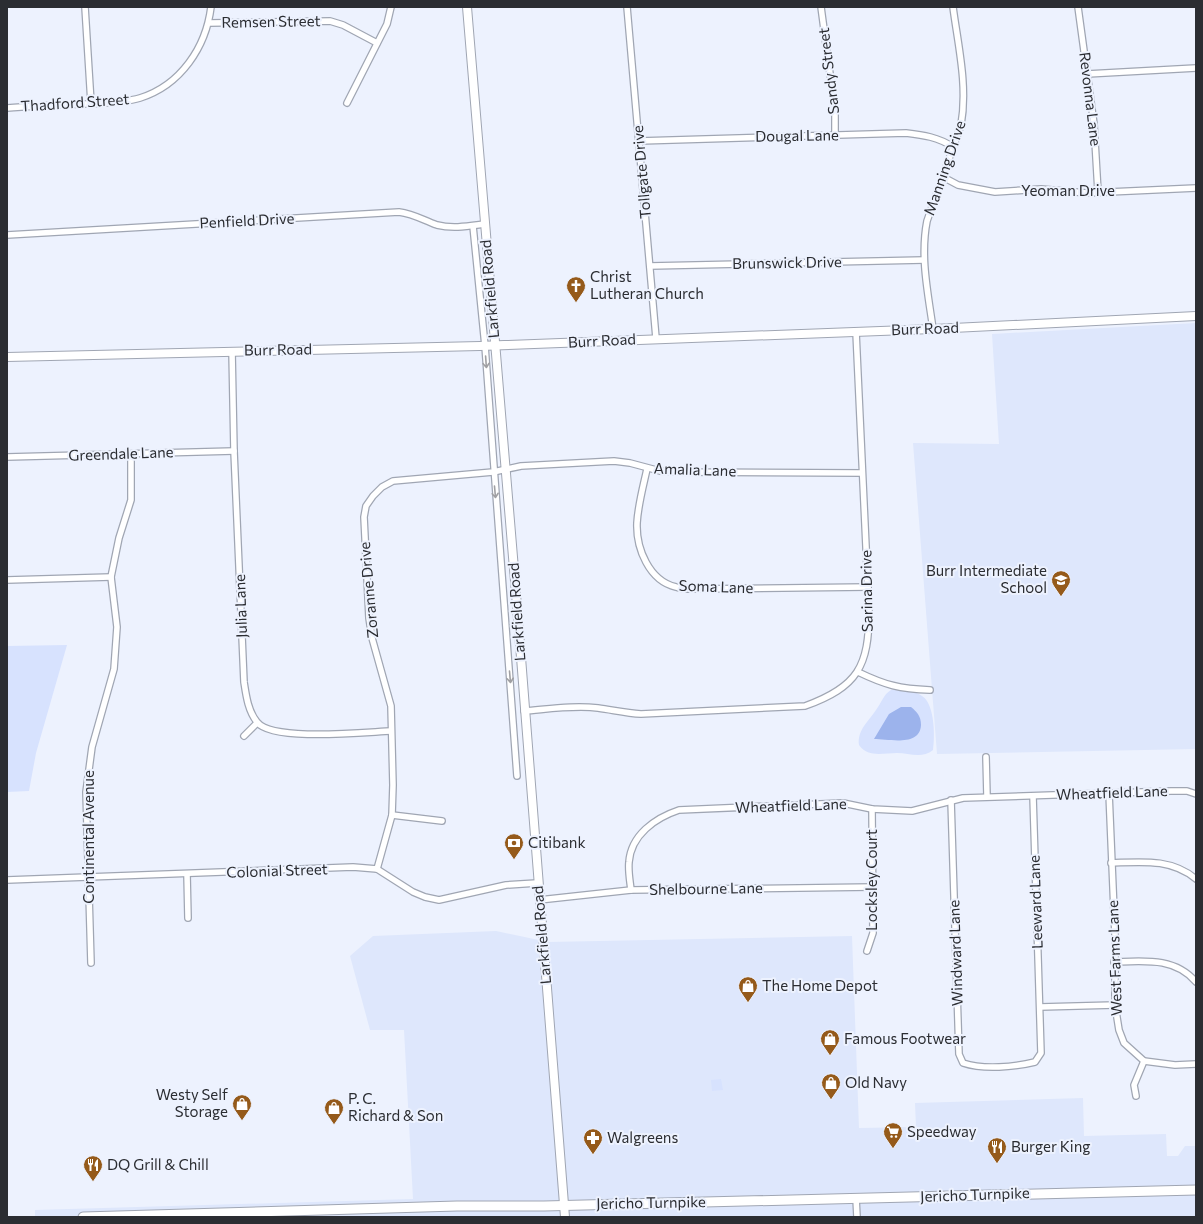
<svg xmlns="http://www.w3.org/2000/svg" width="1203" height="1224" viewBox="0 0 1203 1224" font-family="Commissioner,sans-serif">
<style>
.built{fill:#dee7fc}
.green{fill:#d7e2fe}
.water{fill:#9cb3ec}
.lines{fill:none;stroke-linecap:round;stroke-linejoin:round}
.street-casing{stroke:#a0a6b3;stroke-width:8}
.secondary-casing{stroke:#a0a6b3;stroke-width:10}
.primary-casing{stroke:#a0a6b3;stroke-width:11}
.street{stroke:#fff;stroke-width:5.5}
.secondary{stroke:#fff;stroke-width:8}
.primary{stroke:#fff;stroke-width:9}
.oneway{stroke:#a0a0a3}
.labels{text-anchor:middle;stroke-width:4;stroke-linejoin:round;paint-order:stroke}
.street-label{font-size:15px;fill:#2b2d32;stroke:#edf2fe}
.poi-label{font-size:15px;fill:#2b2d32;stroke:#edf2fe;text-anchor:start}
</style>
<rect width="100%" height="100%" fill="#edf2fe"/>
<g class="built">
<polygon points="1196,323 1196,749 937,754 913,443 999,444 992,334"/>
<polygon points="496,931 548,942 852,936 859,1128 916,1127 915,1103 1083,1098 1084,1136 1166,1134 1167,1156 1178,1156 1185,1146 1196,1146 1196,1217 35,1217 35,1210 413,1199 404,1030 370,1030 350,956 373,936"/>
</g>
<g class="green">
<polygon points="67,645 36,753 29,791 7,792 7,646"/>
<path d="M891,690c10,0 23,0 31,6 13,8 13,41 11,54 -11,9 -24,3 -36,3 -14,0 -29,5 -38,-8 -2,-15 10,-24 17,-35 6,-8 7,-15 15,-20z"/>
<polygon points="721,1079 723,1090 712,1091 711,1080"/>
</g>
<path class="water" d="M901,707h10c6,5 10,9 10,18 -1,22 -32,14 -47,14l15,-25z"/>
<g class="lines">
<defs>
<g id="street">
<polyline points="85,7 91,103"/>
<polyline points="627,7 656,338"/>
<polyline points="821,7 835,111 835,135"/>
<polyline points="1078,7 1094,124 1098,192"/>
<polyline points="209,23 330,21 343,25 377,43"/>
<polyline points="1087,74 1196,68"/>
<polyline points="347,103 387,24 391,7"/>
<path d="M7,108c26,-2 53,-3 79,-4 18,-1 37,-1 54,-6 41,-13 66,-51 71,-91"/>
<path d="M639,141l267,-8c17,2 32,4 47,14"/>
<polyline points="943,177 958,185 995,192 1041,189 1087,193 1196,188"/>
<polyline points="473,226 485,346 517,776"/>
<path d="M7,235l392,-23c15,2 24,8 38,13 16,4 32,1 48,-1"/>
<polyline points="650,266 924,260"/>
<path d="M933,329c-5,-36 -13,-72 -6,-108l34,-96c7,-39 -3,-80 -8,-118"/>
<path d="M232,351l2,100 10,231c2,13 4,29 13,40 15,20 109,10 134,9"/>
<polyline points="7,457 234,451"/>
<path d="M647,469c-4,18 -9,36 -10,54 -1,25 12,58 39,64 5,2 12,2 18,2l174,-2"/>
<polyline points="7,580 111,577"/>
<path d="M858,672c27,13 42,17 72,18"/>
<path d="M524,711c25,-2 50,-6 74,-3 15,2 28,5 43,6l164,-8c53,-19 64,-40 64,-95l-13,-279"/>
<polyline points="244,736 257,723"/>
<polyline points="986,757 987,796"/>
<polyline points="1109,793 1115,935 1115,1005 1119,1030 1124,1043 1144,1061 1175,1065 1196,1064"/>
<path d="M951,800l8,254 4,9c21,7 51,4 72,-1l6,-9 -8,-257"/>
<polyline points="392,815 442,821"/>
<path d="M1111,863c30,-1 60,-5 85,16"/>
<polyline points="377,869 392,815 393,785 391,706 372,638 369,618 364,517 366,506 373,496 382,487 393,481 493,472 521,466 614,461 630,463 660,471 677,472 862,473"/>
<polyline points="187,874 188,918"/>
<polyline points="7,880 353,867 377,869 413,892 425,897 439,900 506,885 537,883"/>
<path d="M631,890c-1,-9 -3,-19 -2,-28 2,-27 26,-44 50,-52l164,-7 29,6 40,2 51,-13 208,-7h16l9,3"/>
<polyline points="539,900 631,890 873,887"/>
<polyline points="867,951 873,933 872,809"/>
<path d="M1114,962c30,-1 61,-5 82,20"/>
<polyline points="91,963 86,792 92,747 114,669 117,627 111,577 119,538 131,500 131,454"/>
<polyline points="1040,1007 1115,1005"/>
<polyline points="1136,1096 1134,1085 1144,1061"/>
<polyline points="856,1198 857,1217"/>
</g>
<g id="secondary">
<polyline points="467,7 515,581 565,1217"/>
<polyline points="7,357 480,346 933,329 1196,316"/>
</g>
<polyline id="primary" points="83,1217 457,1206 544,1206 1196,1190"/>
</defs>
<use href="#street" class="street-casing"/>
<use href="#secondary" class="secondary-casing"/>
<use href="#primary" class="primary-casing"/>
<use href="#street" class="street"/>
<use href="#secondary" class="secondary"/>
<use href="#primary" class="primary"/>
</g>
<defs><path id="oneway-shaft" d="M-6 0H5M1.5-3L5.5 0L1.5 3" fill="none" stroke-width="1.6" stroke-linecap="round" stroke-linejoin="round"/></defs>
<g class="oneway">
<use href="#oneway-shaft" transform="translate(486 362) rotate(86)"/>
<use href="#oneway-shaft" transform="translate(495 492) rotate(85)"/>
<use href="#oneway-shaft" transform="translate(510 677) rotate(85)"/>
</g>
<defs>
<symbol id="church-pin" viewBox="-11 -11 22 30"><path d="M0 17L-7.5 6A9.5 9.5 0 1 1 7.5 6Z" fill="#955a1a" stroke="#edf2fe"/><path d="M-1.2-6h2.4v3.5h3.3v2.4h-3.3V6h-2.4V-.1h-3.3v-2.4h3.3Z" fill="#fff"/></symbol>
<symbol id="school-pin" viewBox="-11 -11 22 30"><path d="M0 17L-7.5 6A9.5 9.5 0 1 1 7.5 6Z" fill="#955a1a" stroke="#edf2fe"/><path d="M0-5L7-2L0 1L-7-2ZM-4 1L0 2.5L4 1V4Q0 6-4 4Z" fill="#fff"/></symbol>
<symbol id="bank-pin" viewBox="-11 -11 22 30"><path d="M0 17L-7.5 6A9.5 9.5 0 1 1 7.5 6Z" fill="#955a1a" stroke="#edf2fe"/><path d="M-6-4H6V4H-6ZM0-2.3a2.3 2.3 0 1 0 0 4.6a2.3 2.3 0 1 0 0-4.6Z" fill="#fff"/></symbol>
<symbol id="shop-pin" viewBox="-11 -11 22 30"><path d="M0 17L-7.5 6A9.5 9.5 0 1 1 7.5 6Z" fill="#955a1a" stroke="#edf2fe"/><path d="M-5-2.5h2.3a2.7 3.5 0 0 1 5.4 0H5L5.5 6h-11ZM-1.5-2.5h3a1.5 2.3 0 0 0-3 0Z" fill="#fff"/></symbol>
<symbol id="supermarket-pin" viewBox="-11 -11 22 30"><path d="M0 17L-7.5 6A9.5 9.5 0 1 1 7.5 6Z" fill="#955a1a" stroke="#edf2fe"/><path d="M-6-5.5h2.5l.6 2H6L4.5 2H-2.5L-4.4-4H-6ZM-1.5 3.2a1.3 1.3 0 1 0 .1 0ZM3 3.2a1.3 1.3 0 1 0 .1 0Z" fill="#fff"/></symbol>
<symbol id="pharmacy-pin" viewBox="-11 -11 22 30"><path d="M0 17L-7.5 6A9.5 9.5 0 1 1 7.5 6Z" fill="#955a1a" stroke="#edf2fe"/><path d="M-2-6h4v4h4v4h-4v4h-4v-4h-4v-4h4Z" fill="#fff"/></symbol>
<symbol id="restaurant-pin" viewBox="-11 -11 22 30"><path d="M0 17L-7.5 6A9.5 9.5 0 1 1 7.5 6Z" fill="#955a1a" stroke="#edf2fe"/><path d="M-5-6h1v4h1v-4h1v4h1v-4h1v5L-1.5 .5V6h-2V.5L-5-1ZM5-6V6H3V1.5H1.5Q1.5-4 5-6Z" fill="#fff"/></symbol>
</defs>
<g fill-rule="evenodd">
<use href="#church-pin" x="565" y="275" width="22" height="30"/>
<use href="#school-pin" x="1050" y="569" width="22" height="30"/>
<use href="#bank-pin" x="503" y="832" width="22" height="30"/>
<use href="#shop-pin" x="737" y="975" width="22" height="30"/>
<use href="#shop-pin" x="819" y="1028" width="22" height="30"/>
<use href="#shop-pin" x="820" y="1072" width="22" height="30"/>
<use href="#shop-pin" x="231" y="1093" width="22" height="30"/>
<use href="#shop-pin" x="323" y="1097" width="22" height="30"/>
<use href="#supermarket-pin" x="882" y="1121" width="22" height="30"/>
<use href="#pharmacy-pin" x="582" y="1127" width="22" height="30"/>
<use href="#restaurant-pin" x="986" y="1136" width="22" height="30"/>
<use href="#restaurant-pin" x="82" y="1154" width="22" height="30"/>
</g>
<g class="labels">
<g class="street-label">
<text transform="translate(271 22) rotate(-1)" y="5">Remsen Street</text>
<text transform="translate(829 71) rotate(-97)" y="5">Sandy Street</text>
<text transform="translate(1090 99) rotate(83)" y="5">Revonna Lane</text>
<text transform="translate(75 103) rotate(-4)" y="5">Thadford Street</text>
<text transform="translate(797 136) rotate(-1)" y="5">Dougal Lane</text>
<text transform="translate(945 168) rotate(-71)" y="5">Manning Drive</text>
<text transform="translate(642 172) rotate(-95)" y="5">Tollgate Drive</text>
<text x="1068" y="196">Yeoman Drive</text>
<text transform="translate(247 221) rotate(-3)" y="5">Penfield Drive</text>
<text transform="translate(787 263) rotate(-1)" y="5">Brunswick Drive</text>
<text transform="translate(490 289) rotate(-95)" y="5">Larkfield Road</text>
<text transform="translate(925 329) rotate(-2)" y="5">Burr Road</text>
<text transform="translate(602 341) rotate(-3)" y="5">Burr Road</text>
<text transform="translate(278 350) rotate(-1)" y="5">Burr Road</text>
<text transform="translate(121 454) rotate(-2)" y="5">Greendale Lane</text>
<text transform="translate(695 470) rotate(2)" y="5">Amalia Lane</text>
<text transform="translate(716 587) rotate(2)" y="5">Soma Lane</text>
<text transform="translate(369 590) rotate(-95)" y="5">Zoranne Drive</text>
<text transform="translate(867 591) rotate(-91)" y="5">Sarina Drive</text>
<text transform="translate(241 606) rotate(-92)" y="5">Julia Lane</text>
<text transform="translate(517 612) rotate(-94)" y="5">Larkfield Road</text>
<text transform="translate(1112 793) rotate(-2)" y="5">Wheatfield Lane</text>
<text transform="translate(791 806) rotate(-2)" y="5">Wheatfield Lane</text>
<text transform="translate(89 837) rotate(-90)" y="5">Continental Avenue</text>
<text transform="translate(277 871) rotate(-2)" y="5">Colonial Street</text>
<text transform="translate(872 880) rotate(-90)" y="5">Locksley Court</text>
<text transform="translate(706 889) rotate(-1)" y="5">Shelbourne Lane</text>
<text transform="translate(1036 902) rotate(-92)" y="5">Leeward Lane</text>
<text transform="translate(542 935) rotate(-95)" y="5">Larkfield Road</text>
<text transform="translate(956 953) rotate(-92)" y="5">Windward Lane</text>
<text transform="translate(1115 958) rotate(-92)" y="5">West Farms Lane</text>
<text transform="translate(975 1195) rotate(-2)" y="5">Jericho Turnpike</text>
<text transform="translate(651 1203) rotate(-1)" y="5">Jericho Turnpike</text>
</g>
<g class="poi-label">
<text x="590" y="282">Christ<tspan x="590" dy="17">Lutheran Church</tspan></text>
<text x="1047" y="576" text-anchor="end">Burr Intermediate<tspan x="1047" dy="17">School</tspan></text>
<text x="528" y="848">Citibank</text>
<text x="762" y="991">The Home Depot</text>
<text x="844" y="1044">Famous Footwear</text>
<text x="845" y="1088">Old Navy</text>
<text x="228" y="1100" text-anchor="end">Westy Self<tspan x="228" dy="17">Storage</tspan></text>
<text x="348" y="1104">P. C.<tspan x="348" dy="17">Richard &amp; Son</tspan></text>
<text x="907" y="1137">Speedway</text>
<text x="607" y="1143">Walgreens</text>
<text x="1011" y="1152">Burger King</text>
<text x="107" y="1170">DQ Grill &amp; Chill</text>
</g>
</g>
<rect width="1203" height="1224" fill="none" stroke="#2b2d32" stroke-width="16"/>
</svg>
